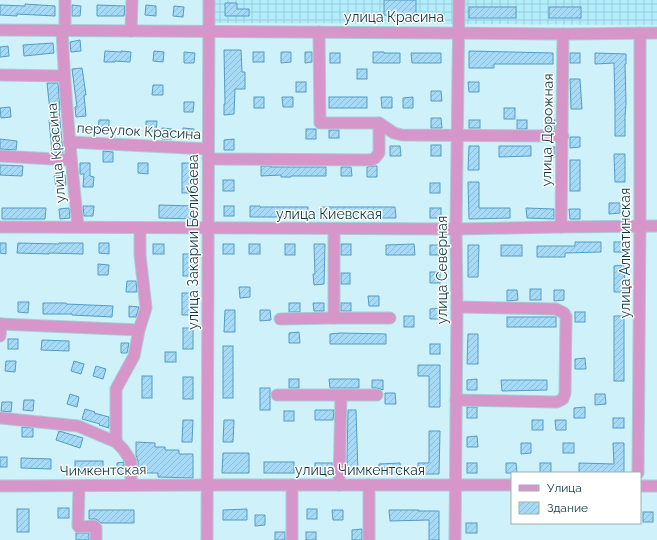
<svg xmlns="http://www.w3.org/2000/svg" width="657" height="540" viewBox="0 0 657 540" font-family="Raleway,sans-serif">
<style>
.industrial{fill:url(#industrial-grid)}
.building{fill:url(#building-hatch);stroke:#549cc2}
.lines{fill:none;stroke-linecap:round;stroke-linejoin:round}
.minor-casing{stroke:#a9ccd4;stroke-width:13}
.minor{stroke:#d696c9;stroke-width:11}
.labels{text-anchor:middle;stroke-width:3;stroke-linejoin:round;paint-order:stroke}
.street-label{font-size:14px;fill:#0f3840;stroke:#fff}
</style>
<defs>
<pattern id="industrial-grid" width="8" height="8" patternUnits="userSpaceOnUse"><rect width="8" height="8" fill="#b3edfb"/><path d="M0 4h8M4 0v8" fill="none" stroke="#99ccd8"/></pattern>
<pattern id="building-hatch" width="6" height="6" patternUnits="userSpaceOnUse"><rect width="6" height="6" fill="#a7daf7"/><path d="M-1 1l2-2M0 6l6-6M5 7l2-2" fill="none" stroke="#8fbcd5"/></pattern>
</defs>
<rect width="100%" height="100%" fill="#cff1f9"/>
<polygon class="industrial" points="209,0 657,0 657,25 208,23"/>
<g class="building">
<polygon points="384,0 416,0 416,16 384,15"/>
<polygon points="225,3 237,3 237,9 249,9 249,16 225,16"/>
<polygon points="25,4 55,6 55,16 17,14 17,16 0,15 0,5 25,6"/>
<polygon points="72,5 81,6 80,16 72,16"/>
<polygon points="97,5 125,6 124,16 97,16"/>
<polygon points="146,5 156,6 156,16 145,15"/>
<polygon points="174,6 184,7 183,17 173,16"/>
<rect x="469" y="7" width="47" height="11"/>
<rect x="549" y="7" width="32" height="11"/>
<polygon points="80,40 81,51 71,52 70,42"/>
<polygon points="53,43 54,53 24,56 23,45"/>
<polygon points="8,46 9,56 0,57 0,47"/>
<polygon points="224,50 241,50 242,72 245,72 245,89 235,89 234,114 224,115 224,104 225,104"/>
<polygon points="105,51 121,52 121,51 131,52 130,62 115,61 115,62 104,62"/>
<polygon points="154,51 164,52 163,62 153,61"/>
<polygon points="469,51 553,53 553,64 494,64 494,68 469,68"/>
<polygon points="184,52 195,53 194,63 184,63"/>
<rect x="253" y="52" width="11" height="10"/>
<polygon points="281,52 291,52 291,62 281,63"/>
<polygon points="305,52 312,52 312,62 305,63"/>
<polygon points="373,52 384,52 384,53 400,53 400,63 373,63"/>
<rect x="330" y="53" width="10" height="10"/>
<polygon points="411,53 441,53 441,63 412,63"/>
<rect x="570" y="53" width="10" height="10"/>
<polygon points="595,53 626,54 626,64 625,64 626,103 625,116 625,136 615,136 615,106 614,63 595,64"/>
<polygon points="82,68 86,95 84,95 86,116 76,117 75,107 77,107 72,69"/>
<rect x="357" y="69" width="10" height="10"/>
<polygon points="570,79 580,79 582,109 571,109"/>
<rect x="296" y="82" width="10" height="10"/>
<polygon points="468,82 479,82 479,92 469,92"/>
<polygon points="47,83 58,83 60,110 59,110 63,153 52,152 49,120 51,120"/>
<polygon points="153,85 163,85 163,95 152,95"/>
<polygon points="431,91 441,91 442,101 431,101"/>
<rect x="254" y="97" width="10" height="11"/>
<polygon points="282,97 293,97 293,107 283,107"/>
<rect x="329" y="97" width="38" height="11"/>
<polygon points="381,97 392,97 392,108 382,108"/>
<polygon points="413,97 413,108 403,108 403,98"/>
<polygon points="184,102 194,102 193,112 184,112"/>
<polygon points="10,107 11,117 1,118 0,108"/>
<rect x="504" y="108" width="11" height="11"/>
<polygon points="431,118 441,118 442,128 431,128"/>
<polygon points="99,120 109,120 109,131 98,130"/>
<rect x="469" y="120" width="11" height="8"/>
<rect x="517" y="120" width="10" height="9"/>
<rect x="547" y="120" width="8" height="9"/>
<polygon points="146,121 157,121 156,131 146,131"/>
<polygon points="162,128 172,129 172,139 162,139"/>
<polygon points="183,128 194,129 193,139 183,139"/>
<rect x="306" y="129" width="10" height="10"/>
<rect x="329" y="130" width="10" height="8"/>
<polygon points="570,137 580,137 580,147 570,148"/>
<polygon points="0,139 17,141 16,150 0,149"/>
<polygon points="234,139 234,150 224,150 224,140"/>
<rect x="431" y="145" width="10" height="11"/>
<polygon points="390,146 400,146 401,156 390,156"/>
<polygon points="469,146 479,146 479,170 468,170"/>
<polygon points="499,146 531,146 531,156 499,157"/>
<rect x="547" y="147" width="8" height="10"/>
<polygon points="103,151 113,152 113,162 103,162"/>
<polygon points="614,154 625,154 625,182 615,182"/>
<rect x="570" y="160" width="10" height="31"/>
<polygon points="80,163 90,163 90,176 94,177 93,187 83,187 84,174 80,174"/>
<polygon points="138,163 148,163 148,174 138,173"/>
<rect x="182" y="163" width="13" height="30"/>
<polygon points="0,165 23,166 22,176 0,175"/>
<polygon points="261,166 271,166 271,167 326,167 326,176 291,176 291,177 281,177 281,175 261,176"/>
<polygon points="374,166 377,166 377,177 367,177 367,167"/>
<polygon points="341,167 351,167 352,176 341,176"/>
<polygon points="65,175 66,185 56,187 54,176"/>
<rect x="223" y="180" width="11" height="11"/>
<polygon points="468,182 479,182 479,208 510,208 510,218 469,219"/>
<rect x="430" y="183" width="10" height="10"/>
<polygon points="609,203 620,203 620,213 609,214"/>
<polygon points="159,205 194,206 194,219 159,218"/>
<polygon points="83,206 94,206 93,216 84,216"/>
<rect x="224" y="206" width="10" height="10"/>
<polygon points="250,206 260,206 260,207 308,207 308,217 250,217"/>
<polygon points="321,207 395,207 396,218 321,218"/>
<polygon points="2,208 46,208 45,219 2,219"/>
<polygon points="69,208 70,218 60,219 59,209"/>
<rect x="430" y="208" width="11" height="10"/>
<polygon points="526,208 554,209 554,219 527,218"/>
<polygon points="569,209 580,209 580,219 570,219"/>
<polygon points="575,242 601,242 601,252 565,253 565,257 537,257 537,246 575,246"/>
<rect x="614" y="242" width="11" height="10"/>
<polygon points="0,243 6,243 6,254 0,253"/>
<polygon points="18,243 59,244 59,243 83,243 83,254 49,253 49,254 17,253"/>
<polygon points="99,243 109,243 109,254 99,253"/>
<rect x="153" y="244" width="11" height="10"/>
<rect x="223" y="244" width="11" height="10"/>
<rect x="249" y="244" width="11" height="10"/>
<rect x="285" y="244" width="10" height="11"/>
<polygon points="314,244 325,244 324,284 314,285 313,274 315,274"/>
<rect x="341" y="244" width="10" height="11"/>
<polygon points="414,244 415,255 386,255 386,245"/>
<rect x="430" y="245" width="10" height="10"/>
<polygon points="468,245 479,245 478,277 468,277"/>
<rect x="501" y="245" width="21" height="11"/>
<rect x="183" y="254" width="10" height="22"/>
<polygon points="98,264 109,265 108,275 98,275"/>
<polygon points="624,265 625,292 614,292 614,266"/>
<rect x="430" y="272" width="10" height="11"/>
<rect x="341" y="273" width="9" height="11"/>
<polygon points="127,281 136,281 137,292 126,292"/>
<polygon points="239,287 250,287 250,297 240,298"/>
<rect x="530" y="289" width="11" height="11"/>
<polygon points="507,290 517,290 518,300 507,301"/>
<polygon points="554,290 564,290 564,300 554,301"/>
<rect x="182" y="293" width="10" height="22"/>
<polygon points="368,296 379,296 379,306 369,306"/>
<polygon points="18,302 29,302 28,313 18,312"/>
<polygon points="43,303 66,303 66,304 113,306 112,317 72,315 72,314 43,314"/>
<rect x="289" y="303" width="11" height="9"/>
<polygon points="313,303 324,303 324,311 314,311"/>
<rect x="341" y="303" width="10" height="8"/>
<polygon points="129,306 139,307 136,317 129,317"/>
<polygon points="440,308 440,319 430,319 430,309"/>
<polygon points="225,310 235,310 235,332 224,332"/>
<polygon points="260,310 270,310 271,320 260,321"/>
<rect x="575" y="312" width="10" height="10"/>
<rect x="404" y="316" width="10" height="11"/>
<rect x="614" y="316" width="10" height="65"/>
<rect x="507" y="317" width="49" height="10"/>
<rect x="183" y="328" width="10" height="21"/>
<polygon points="299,332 300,343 289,343 289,333"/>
<polygon points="340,333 386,334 386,344 330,344 330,334"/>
<polygon points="468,334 478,334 478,364 467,364"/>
<rect x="8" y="339" width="10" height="10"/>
<polygon points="42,340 69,341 69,351 41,350"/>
<polygon points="121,343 129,343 127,353 121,353"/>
<rect x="430" y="344" width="10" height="10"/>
<rect x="223" y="346" width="10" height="52"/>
<rect x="165" y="352" width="11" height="10"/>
<polygon points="585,358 586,369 575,369 575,359"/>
<polygon points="6,361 16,361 15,372 5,371"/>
<polygon points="74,361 84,364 81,374 71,371"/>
<polygon points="418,365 440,365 440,407 429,407 429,376 418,376"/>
<polygon points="96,366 106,369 103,379 93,376"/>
<rect x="142" y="376" width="10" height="22"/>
<rect x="183" y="377" width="10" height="22"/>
<rect x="289" y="379" width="10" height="9"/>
<polygon points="329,379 359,379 359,388 330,388"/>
<polygon points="477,379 477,390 467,390 467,380"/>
<polygon points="372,380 383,380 383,390 377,388 372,388"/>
<polygon points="501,380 547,380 547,390 502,391"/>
<rect x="260" y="388" width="10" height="22"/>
<polygon points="385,393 395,393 396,404 385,404"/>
<polygon points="70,394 79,397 77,407 67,404"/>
<polygon points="595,394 605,394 606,404 595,405"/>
<polygon points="24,400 34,400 33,411 23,410"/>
<polygon points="2,402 12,402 11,412 1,411"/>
<rect x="467" y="407" width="10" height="11"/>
<polygon points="585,407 585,418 574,418 574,408"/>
<polygon points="85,409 95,412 94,413 109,417 109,428 99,425 100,424 82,419"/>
<polygon points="315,410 334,410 333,420 315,420"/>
<polygon points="348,410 356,410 358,473 347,473 347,460"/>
<rect x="284" y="411" width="10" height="10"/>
<rect x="613" y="418" width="11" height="10"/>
<polygon points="183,420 193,420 192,442 182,442"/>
<polygon points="224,420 234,420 233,442 223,442"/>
<rect x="532" y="420" width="11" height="10"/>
<polygon points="555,420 566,420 566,430 556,430"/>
<polygon points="22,427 33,428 33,437 22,437"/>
<polygon points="59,431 83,438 80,448 56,440"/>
<polygon points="429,431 440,431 439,474 418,474 418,463 429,463"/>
<polygon points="477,436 478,447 467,447 467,437"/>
<polygon points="136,442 155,443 155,447 165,447 165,450 179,450 179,454 193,454 193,478 158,477 158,473 138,473 138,461 136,455"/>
<polygon points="521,443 531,443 531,453 521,454"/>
<rect x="563" y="443" width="11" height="10"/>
<polygon points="613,443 624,443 624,473 579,473 579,463 614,464"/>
<polygon points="223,453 249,453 249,473 222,473"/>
<rect x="0" y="457" width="7" height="10"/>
<polygon points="21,458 51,459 51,469 21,468"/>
<rect x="75" y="461" width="28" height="10"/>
<polygon points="124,462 124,473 117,473 117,463"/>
<rect x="264" y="462" width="30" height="11"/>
<rect x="315" y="463" width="17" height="10"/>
<polygon points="400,463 401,472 379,473 379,464"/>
<rect x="467" y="463" width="10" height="10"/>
<polygon points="506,463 516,463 517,473 506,473"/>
<rect x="540" y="463" width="11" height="10"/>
<rect x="58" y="508" width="11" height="10"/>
<rect x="17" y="509" width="12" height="23"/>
<polygon points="247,509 247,520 223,520 223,510"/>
<rect x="307" y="509" width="10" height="10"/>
<polygon points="89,510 134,510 134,523 101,523 96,519 89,519"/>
<polygon points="332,510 343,510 343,520 333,520"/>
<polygon points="389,510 419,510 419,511 439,511 439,540 429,540 429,520 390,521"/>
<rect x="643" y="512" width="10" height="10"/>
<polygon points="255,515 265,515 265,525 255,526"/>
<rect x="466" y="523" width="11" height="10"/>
<polygon points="362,529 362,540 352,540 352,530"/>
<rect x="275" y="532" width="10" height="8"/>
<rect x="306" y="532" width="10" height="8"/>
<rect x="76" y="533" width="13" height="7"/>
</g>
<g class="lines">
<defs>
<g id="minor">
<polyline points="0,30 563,34 657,33"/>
<path d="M62,30c3,66 9,131 16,196"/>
<polyline points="65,31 65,0"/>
<polyline points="131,31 132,0"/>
<polyline points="319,32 320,123 379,123 394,133 402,135 563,136"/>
<polyline points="0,75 64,76"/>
<polyline points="69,142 208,149"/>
<polyline points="0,156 71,160"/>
<polyline points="208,159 371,160 375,158 379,153 379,123"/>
<polyline points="0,227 456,229 561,227 657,226"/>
<polyline points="561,227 563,34"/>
<polyline points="334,229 334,318 390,318"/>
<polyline points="280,319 334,318"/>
<polyline points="0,324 139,330"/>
<polyline points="0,336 1,324"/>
<polyline points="277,395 377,395"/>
<polyline points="456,400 557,402 563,399 565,393 566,317 564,313 556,309 457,307"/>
<polyline points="0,418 78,426 116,442 123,449 131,461 131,485"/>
<polyline points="116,442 116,389 134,356 139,330 146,308 143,281 140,255 140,228"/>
<polyline points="638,473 640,226 640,33"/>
<polyline points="292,485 292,540"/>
<polyline points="339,485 341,395"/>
<polyline points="0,486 207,485 512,485"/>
<polyline points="79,486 78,526 79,527 94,526 96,528 96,540"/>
<polyline points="640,486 657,486"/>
<polyline points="207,540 209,0"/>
<polyline points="369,540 369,485"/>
<polyline points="455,540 457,307 456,229 459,0"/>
</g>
</defs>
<use href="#minor" class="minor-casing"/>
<use href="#minor" class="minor"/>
</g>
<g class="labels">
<g class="street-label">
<text x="394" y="22">улица Красина</text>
<text transform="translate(547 130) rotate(-89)" y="5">улица Дорожная</text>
<text transform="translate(139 131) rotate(3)" y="5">переулок Красина</text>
<text transform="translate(56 153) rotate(-95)" y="5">улица Красина</text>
<text x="329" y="219">улица Киевская</text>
<text transform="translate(193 242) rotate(-90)" y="5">улица Закарии Белибаева</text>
<text transform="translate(625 253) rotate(-90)" y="5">улица Алматинская</text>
<text transform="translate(442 270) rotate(-90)" y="5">улица Северная</text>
<text transform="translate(103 470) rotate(-1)" y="5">Чимкентская</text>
<text x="360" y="475">улица Чимкентская</text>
</g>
</g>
<rect x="511" y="472" width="130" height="52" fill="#ffffff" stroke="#9fafb3"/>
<rect x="519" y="485" width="20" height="6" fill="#d696c9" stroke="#9fafb3"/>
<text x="547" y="492" font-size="12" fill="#0f3840">Улица</text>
<rect x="519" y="502" width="20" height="12" fill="url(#building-hatch)" stroke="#9fafb3"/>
<text x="547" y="512" font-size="12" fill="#0f3840">Здание</text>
</svg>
